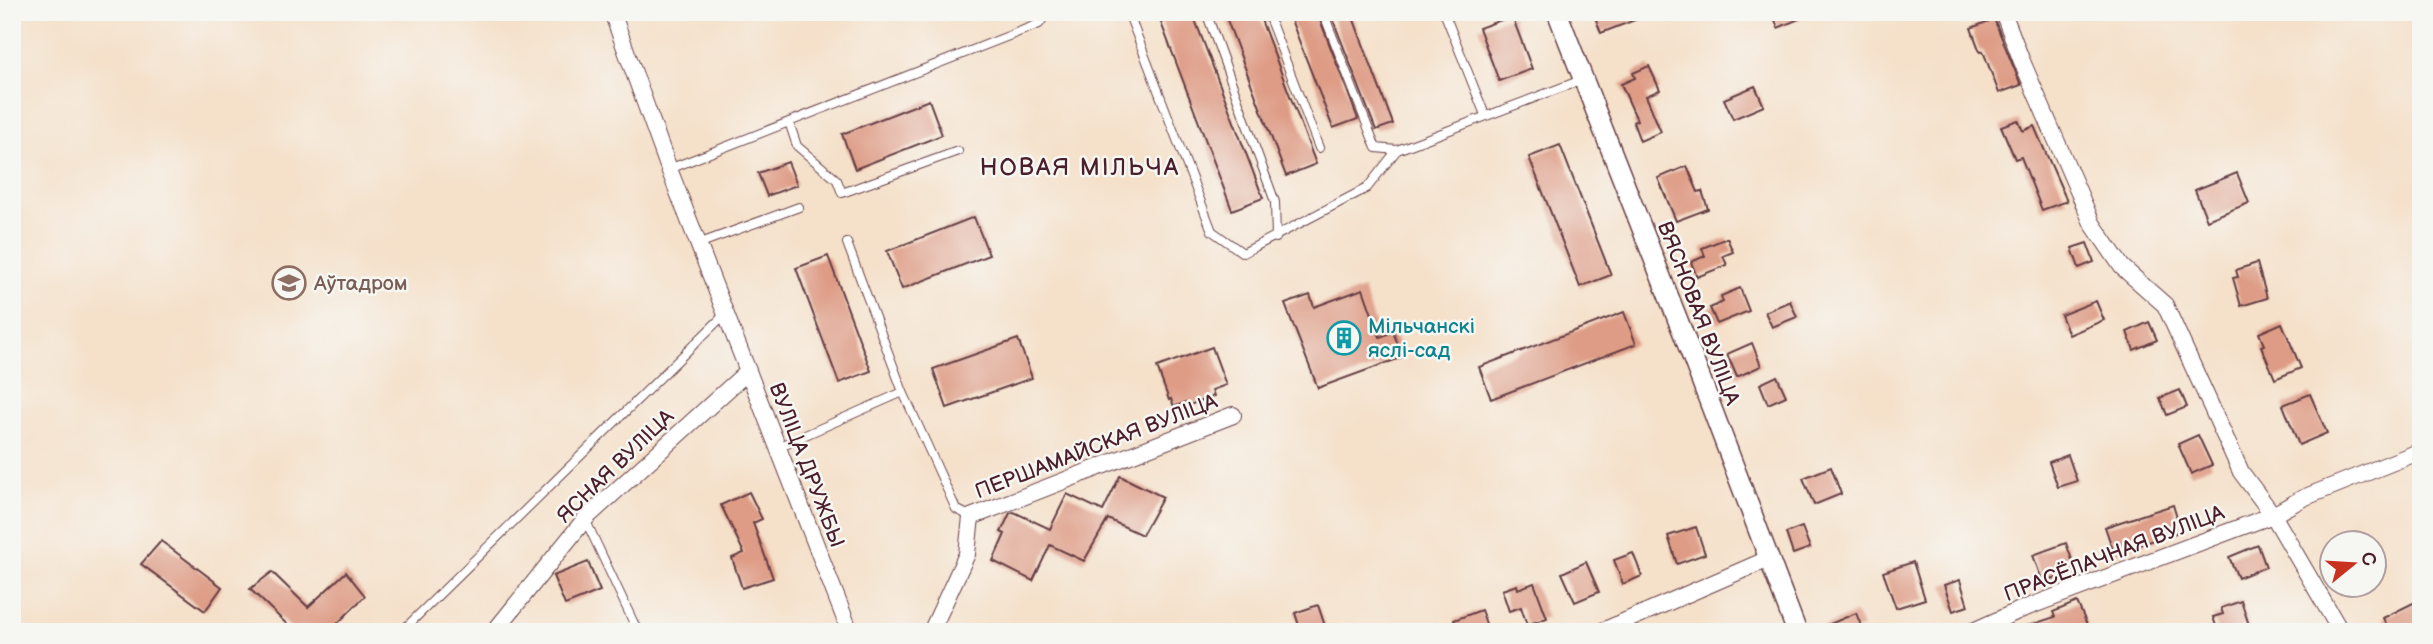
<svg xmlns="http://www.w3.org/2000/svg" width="2433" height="644" viewBox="0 0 2433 644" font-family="'Balsamiq Sans',sans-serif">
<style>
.building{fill:#de9b85}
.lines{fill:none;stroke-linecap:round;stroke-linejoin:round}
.service-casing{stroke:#643c43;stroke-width:10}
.minor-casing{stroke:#643c43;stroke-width:18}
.tertiary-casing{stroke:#643c43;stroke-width:22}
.service{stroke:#fff;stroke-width:8}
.minor{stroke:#fff;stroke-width:16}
.tertiary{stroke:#fff;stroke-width:19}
.labels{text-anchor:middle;stroke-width:5;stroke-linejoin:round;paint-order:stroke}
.education-label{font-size:21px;fill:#785e54;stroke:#f6f6f2;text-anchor:start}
.street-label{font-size:21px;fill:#4a1f2b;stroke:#f6f6f2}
.culture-label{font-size:21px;fill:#0d838f;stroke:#f6f6f2;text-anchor:start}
.quarter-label{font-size:24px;letter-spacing:2px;fill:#4a1f2b;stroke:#f6f6f2}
</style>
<rect width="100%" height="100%" fill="#f6f6f2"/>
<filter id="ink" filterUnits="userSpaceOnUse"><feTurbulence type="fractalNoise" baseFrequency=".0143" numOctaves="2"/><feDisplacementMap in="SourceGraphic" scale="14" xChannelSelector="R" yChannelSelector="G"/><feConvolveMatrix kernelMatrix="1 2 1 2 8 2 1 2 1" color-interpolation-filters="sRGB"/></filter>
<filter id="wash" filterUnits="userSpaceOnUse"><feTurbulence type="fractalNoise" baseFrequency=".00686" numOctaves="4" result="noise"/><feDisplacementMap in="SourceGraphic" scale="28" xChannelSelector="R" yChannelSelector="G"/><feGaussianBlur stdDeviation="1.57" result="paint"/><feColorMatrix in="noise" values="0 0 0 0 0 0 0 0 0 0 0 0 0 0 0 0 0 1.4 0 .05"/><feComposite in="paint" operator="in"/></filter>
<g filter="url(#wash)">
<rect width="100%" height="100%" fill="#f5e0c9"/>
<g id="blocks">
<g class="building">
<polygon points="1157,12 1192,12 1263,198 1232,210"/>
<polygon points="1224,12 1258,12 1316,164 1286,176"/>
<polygon points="1288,12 1317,12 1358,119 1333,128"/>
<polygon points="1330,12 1351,12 1393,124 1376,130"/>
<polygon points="1593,12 1653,12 1653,13 1601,33"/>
<polygon points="1772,12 1815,12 1778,28"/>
<polygon points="1512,16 1532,69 1499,81 1479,28"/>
<polygon points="1994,19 2021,85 1999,93 1983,51 1980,52 1971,28"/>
<polygon points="1649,66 1660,90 1646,96 1661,132 1640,141 1633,122 1637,120 1621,84 1635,78 1633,73"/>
<polygon points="1755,86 1764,106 1733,119 1724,99"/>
<polygon points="929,100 942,135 855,169 842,134"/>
<polygon points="2018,120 2023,131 2034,126 2067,201 2042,210 2021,157 2015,159 2001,126"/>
<polygon points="1560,145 1611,275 1580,287 1529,157"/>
<polygon points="788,162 797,185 767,196 758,173"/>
<polygon points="1687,166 1698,192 1702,191 1708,209 1676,221 1658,178"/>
<polygon points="2237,173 2249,203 2207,220 2195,190"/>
<polygon points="974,217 989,255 902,289 887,251"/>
<polygon points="1727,238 1733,252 1723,256 1727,265 1697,277 1691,262 1705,256 1702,248"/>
<polygon points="2087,243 2094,262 2079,268 2072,248"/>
<polygon points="828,256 871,371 839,383 796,268"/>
<polygon points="2257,263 2267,298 2241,306 2233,278 2238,277 2236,270"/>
<polygon points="1740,288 1749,311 1717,324 1710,308 1723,302 1721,296"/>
<polygon points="1363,289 1380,337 1393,332 1403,357 1318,388 1285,304 1310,295 1314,307"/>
<polygon points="1790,301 1797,317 1772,327 1765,312"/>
<polygon points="2096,301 2104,320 2069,335 2061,315"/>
<polygon points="1624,312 1636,344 1491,399 1479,367"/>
<polygon points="2149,322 2157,340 2134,350 2127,332"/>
<polygon points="2282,323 2301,368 2275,379 2261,346 2264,345 2259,333"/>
<polygon points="1018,339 1032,378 947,408 933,369"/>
<polygon points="1752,343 1761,366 1737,377 1727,354"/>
<polygon points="1212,347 1226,385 1212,390 1214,396 1187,406 1186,402 1174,407 1171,399 1169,400 1157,367"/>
<polygon points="1777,376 1786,396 1768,404 1760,384"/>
<polygon points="2180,390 2187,407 2167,415 2160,398"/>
<polygon points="2310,394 2327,433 2299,445 2283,405"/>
<polygon points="2198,435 2212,465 2191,474 2178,444"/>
<polygon points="2068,455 2077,481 2058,487 2049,462"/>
<polygon points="1831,467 1841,494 1814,505 1803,478"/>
<polygon points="1120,476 1163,497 1142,535 1108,519 1084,561 1050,545 1033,581 993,561 1005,534 1001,532 1010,513 1014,512 1050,529 1067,494 1103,511"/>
<polygon points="749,492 762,519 753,523 773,578 742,588 732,558 744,553 721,505"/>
<polygon points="2173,505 2181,531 2114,553 2105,527"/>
<polygon points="1696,527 1705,554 1677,564 1668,536"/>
<polygon points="1802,527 1810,548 1793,554 1786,533"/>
<polygon points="161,541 222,587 205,611 141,564"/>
<polygon points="2066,543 2076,571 2043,583 2033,555"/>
<polygon points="2258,545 2266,567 2238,578 2229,557"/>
<polygon points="1633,553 1642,576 1623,584 1614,560"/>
<polygon points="588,562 600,591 565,605 553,576"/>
<polygon points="1586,562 1599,592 1575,602 1562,573"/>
<polygon points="1913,562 1925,599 1896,608 1883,572"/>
<polygon points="272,572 308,607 346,572 365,596 329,632 295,632 250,589"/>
<polygon points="1960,580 1968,606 1953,611 1944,585"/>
<polygon points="1534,583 1547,618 1527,625 1521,607 1509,611 1502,590 1517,585 1518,589"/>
<polygon points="2421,599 2421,617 2415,620 2421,632 2390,632 2383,618"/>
<polygon points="2241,601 2249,625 2230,632 2218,632 2213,617 2223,614 2221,608"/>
<polygon points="2077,602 2088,627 2076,632 2018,632 2018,629 2055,617 2053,612"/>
<polygon points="1318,605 1327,632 1301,632 1295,613"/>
<polygon points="1481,610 1489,632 1458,632 1454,620"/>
<polygon points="1856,613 1862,628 1854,632 1811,632"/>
</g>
</g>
</g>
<g filter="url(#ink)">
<use href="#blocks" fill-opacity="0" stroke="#643c43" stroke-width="2"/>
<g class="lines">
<defs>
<g id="service">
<polyline points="1128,12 1212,231 1243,253 1367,188 1397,150 1584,79"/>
<polyline points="1206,12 1275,202 1276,238"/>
<polyline points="1267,12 1319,148"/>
<polyline points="1323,12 1376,148 1397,150"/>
<polyline points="1444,12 1485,115"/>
<polyline points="789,122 797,146 837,180 842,193 958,151"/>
<polyline points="669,169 1039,24 1048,12"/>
<polyline points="698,244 799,207"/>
<polyline points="903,392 956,509 971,517"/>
<polyline points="778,447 903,392 847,243"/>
<polyline points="585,519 638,632"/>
<polyline points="401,632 725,314"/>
</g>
<g id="minor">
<polyline points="612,12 669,169 850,632"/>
<polyline points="2003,12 2021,59 2092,223 2122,267 2165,305 2241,472 2273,515 2341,632"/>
<polyline points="494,632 585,519 748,371"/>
<polyline points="931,632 967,554 971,517 1233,415"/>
<polyline points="1600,632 1768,559"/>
<polyline points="1971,632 2020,610 2273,515 2303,498 2421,451"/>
</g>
<polyline id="tertiary" points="1557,12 1690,351 1797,632"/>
</defs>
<use href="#service" class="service-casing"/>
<use href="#minor" class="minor-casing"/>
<use href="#tertiary" class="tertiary-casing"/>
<use href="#service" class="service"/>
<use href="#minor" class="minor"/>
<use href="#tertiary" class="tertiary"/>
</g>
</g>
<defs>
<symbol id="school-ring" viewBox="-11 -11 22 22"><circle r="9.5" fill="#f6f6f2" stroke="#8d6e63" stroke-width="1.5"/><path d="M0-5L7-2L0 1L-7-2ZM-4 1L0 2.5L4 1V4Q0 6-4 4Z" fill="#8d6e63"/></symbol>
<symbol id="building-ring" viewBox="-11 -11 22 22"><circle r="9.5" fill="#f6f6f2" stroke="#0f9aa8" stroke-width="1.5"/><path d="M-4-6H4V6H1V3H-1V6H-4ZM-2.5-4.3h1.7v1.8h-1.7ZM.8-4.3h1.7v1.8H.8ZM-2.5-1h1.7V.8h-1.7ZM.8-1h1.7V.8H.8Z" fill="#0f9aa8"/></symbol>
</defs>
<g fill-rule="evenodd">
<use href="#school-ring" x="270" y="264" width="38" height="38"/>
<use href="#building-ring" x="1325" y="319" width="38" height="38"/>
</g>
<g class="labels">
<g class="education-label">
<text x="314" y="290">Аўтадром</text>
</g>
<g class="street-label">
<text transform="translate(1699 313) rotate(69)" y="7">ВЯСНОВАЯ ВУЛІЦА</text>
<text transform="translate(1096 446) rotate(-21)" y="7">ПЕРШАМАЙСКАЯ ВУЛІЦА</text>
<text transform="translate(807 465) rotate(69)" y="7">ВУЛІЦА ДРУЖБЫ</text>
<text transform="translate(615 466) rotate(-44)" y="7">ЯСНАЯ ВУЛІЦА</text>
<text transform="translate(2114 553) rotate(-21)" y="7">ПРАСЁЛАЧНАЯ ВУЛІЦА</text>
</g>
<g class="culture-label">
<text x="1368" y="333">Мільчанскі<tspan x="1368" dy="24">яслі-сад</tspan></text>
</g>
<g class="quarter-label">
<text x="1080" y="175">НОВАЯ МІЛЬЧА</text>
</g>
</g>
<rect width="2433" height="644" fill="none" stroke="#f6f6f2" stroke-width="42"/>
<g transform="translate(2353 564) rotate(72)"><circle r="33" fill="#f6f6f2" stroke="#b1a0a2" stroke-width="2"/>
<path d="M0-5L12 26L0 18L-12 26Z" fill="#c8321e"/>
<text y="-10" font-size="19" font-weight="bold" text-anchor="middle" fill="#4a1f2b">С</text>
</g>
</svg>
